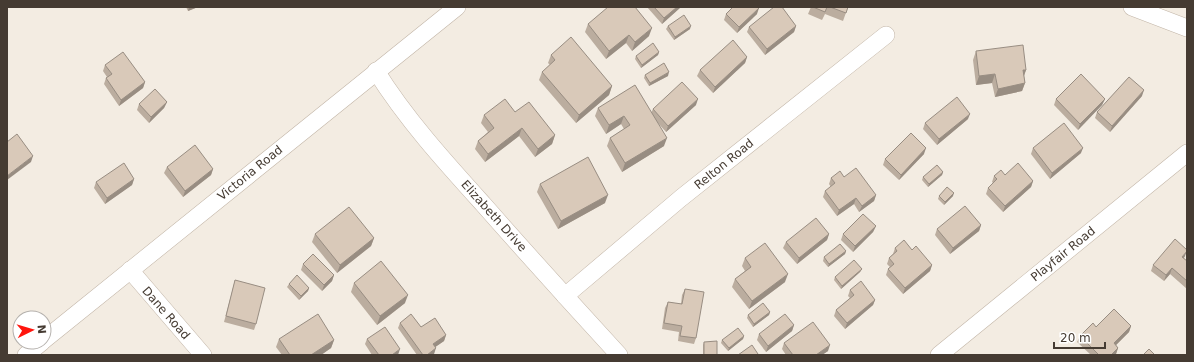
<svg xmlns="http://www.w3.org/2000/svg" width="1194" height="362" viewBox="0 0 1194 362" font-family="'DejaVu Sans',sans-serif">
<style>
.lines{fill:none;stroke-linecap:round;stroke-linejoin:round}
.street-casing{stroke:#c2b5a7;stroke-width:18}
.street{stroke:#fff;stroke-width:17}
.wall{fill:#bbad9f}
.shaded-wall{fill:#988d82}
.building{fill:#d9c9b9;stroke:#988d82}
.labels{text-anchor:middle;stroke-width:3.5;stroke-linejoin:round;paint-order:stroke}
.street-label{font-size:12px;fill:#453b32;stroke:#fff}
</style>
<rect width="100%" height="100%" fill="#f3ece2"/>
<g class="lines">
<defs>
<g id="street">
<polyline points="1132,7 1187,28"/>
<path d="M376,71c30,48 69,91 107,133 45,51 90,101 136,151"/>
<polyline points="130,270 203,355"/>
<polyline points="565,296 681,198 886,35"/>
<polyline points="44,340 457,7"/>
<polyline points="26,355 42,342"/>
<polyline points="939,355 1187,153"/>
</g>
</defs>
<use href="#street" class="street-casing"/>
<use href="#street" class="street"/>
</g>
<g class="wall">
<polygon points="186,7 198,7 188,11"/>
<polygon points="647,7 681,7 662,24"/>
<polygon points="811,7 848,7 843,21 825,14 822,20 808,14"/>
<polygon points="726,14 757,14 737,33 724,20"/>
<polygon points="588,24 649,36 632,51 626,43 606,59 585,32"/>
<polygon points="668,26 690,29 674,40 666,29"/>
<polygon points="796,26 794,32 765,55 747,32 749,27"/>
<polygon points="976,51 1026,70 1024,76 1025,83 1022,91 995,97 992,83 976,85 973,60"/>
<polygon points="659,52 658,55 641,68 635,59 636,56"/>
<polygon points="551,55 612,86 609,95 576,123 539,80 542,72 550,65 548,63"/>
<polygon points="747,57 745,63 713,93 697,76 700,70"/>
<polygon points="105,65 145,82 143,88 119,106 104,84 106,78 107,77 103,71"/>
<polygon points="645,75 668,76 649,86 644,78"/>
<polygon points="1142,96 1110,132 1095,118 1097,112"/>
<polygon points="1056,99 1105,99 1102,105 1078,130 1054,105"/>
<polygon points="167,102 164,108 149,123 137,110 139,104"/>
<polygon points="696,105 666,132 657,122 664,146 622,172 607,146 610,138 624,129 621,124 606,134 595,116 598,108 651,113 653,109"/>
<polygon points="515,112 555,135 552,144 535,157 519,136 485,162 475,149 478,141 488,132 481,123 484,115"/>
<polygon points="968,119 937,145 923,129 925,123"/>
<polygon points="1033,148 1081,153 1050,179 1031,154"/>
<polygon points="924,154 899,180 883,165 885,159"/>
<polygon points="167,167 213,169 211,175 183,197 164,173"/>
<polygon points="943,172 942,175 928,187 922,180 923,177"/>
<polygon points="1005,175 1033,181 1031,187 1003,212 986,194 988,188 993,183 992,182 994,176"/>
<polygon points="844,177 876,195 874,201 859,212 854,204 837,216 823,197 825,191 831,187 829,184 831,178"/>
<polygon points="134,179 132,185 105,204 94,188 96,182"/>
<polygon points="540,184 605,203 558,229 537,192"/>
<polygon points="939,196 953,196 944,205 938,199"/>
<polygon points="981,225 979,231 950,254 935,235 937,229"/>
<polygon points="876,226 873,232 853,252 841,240 843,234"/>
<polygon points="315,234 374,238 371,246 337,273 312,242"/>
<polygon points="829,234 827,240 797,264 783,248 786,242"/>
<polygon points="895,248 912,250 932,265 930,271 903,294 886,275 888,269 890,267 887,264 889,258 893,254"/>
<polygon points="846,251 845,254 828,267 823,261 824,257"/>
<polygon points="1185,256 1184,258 1187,261 1187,289 1170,274 1164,281 1151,271 1153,265"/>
<polygon points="745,258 785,282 749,309 732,287 735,279 745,271 742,266"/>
<polygon points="303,264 334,275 332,281 322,291 301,270"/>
<polygon points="862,269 860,272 841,289 834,280 835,277"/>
<polygon points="235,280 256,324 254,330 224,322"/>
<polygon points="354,283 405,303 377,325 351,292"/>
<polygon points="289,284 309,288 308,291 299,300 287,287"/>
<polygon points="685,289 696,338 694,344 678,341 679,332 662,329 665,308 668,302 681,304 682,295"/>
<polygon points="850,290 875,300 873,305 845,329 834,316 836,310 850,298 848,296"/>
<polygon points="770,312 769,315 753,327 747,318 748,315"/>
<polygon points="400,323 421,327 446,335 444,341 435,347 434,354 433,355 417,355 398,328"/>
<polygon points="794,325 792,331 766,352 757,340 759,334"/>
<polygon points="1131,326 1129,332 1116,345 1118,348 1116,354 1114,355 1091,355 1077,342 1080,336 1096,327"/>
<polygon points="744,336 743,339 728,351 721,343 722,340"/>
<polygon points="279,339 334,340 331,348 321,355 282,355 276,347"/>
<polygon points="367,339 398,355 372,355 365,344"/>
<polygon points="704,342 717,355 703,355 703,345"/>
<polygon points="784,343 828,351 822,355 786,355 782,349"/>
</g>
<g class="shaded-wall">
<polygon points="189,7 198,7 188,11"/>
<polygon points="677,7 681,7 662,24 664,18"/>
<polygon points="759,8 757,14 737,33 739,27"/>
<polygon points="691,26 690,29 674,40 675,37"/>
<polygon points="796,26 794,32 765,55 767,49"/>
<polygon points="652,28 649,36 632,51 635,42"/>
<polygon points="629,35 626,43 606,59 609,51"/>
<polygon points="659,52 658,55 641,68 642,65"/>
<polygon points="747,57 745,63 713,93 715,87"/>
<polygon points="1023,70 1026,70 1023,78"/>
<polygon points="669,72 668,76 649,86 650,83"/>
<polygon points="995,74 992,83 976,85 979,76"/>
<polygon points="145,82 143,88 119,106 121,100"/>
<polygon points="1025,83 1022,91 995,97 998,89"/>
<polygon points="612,86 609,95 576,123 579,115"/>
<polygon points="1144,90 1142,96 1110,132 1112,126"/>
<polygon points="698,99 696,105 666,132 668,126"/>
<polygon points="1105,99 1102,105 1078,130 1080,124"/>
<polygon points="167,102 164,108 149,123 151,117"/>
<polygon points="970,114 968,119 937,145 939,139"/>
<polygon points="624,116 621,124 606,134 609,125"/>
<polygon points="522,128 519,136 485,162 488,154"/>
<polygon points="555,135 552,144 535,157 538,149"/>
<polygon points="667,138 664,146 622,172 625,163"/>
<polygon points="926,148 924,154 899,180 901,175"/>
<polygon points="1083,148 1081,153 1050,179 1052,173"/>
<polygon points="33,156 31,162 7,180 7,176"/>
<polygon points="213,169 211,175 183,197 185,191"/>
<polygon points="943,172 942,175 928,187 929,184"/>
<polygon points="134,179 132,185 105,204 107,198"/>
<polygon points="1033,181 1031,187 1003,212 1005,206"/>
<polygon points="954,193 953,196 944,205 945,202"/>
<polygon points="608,195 605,203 558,229 561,221"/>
<polygon points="876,195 874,201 859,212 862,206"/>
<polygon points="856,198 854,204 837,216 839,210"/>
<polygon points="981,225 979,231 950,254 953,248"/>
<polygon points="876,226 873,232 853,252 855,246"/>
<polygon points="829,234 827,240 797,264 799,258"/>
<polygon points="374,238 371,246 337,273 340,265"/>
<polygon points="846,251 845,254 828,267 829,264"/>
<polygon points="1187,251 1185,256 1180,263 1182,257"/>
<polygon points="932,265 930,271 903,294 905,288"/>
<polygon points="1172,268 1170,274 1164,281 1166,275"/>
<polygon points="862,269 860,272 841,289 842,286"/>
<polygon points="788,274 785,282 749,309 752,301"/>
<polygon points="334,275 332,281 322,291 324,285"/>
<polygon points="309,288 308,291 299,300 301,296"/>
<polygon points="408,295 405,303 377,325 380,316"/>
<polygon points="875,300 873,305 845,329 847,323"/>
<polygon points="770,312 769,315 753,327 754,324"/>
<polygon points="794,325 792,331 766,352 768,346"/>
<polygon points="1131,326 1129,332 1112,349 1114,343"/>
<polygon points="446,335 444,341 431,350 433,344"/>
<polygon points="744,336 743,339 728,351 729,348"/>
<polygon points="334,340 331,348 321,355 311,355"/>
<polygon points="830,345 828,351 822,355 816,355"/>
<polygon points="436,348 434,354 433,355 427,355"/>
<polygon points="1118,348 1116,354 1114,355 1111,355"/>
<polygon points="400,349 398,355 392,355"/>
</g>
<g class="building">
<polygon points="608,7 635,7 652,28 635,42 629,35 609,51 588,24"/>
<polygon points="654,7 677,7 664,18"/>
<polygon points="733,7 759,7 759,8 739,27 726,14"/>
<polygon points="774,7 782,7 796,26 767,49 749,27"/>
<polygon points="813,7 827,7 825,12"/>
<polygon points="830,7 848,7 846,13"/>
<polygon points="684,15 691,26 675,37 668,26"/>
<polygon points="571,37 612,86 579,115 542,72 555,60 551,55"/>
<polygon points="733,40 747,57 715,87 700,70"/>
<polygon points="653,43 659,52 642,65 636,56"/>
<polygon points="1023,45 1026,70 1023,70 1025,83 998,89 995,74 979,76 976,51"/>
<polygon points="123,52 145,82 121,100 106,78 112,74 105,65"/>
<polygon points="664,63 669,72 650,83 645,75"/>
<polygon points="1081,74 1105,99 1080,124 1056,99"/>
<polygon points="1129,77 1144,90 1112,126 1097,112"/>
<polygon points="682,82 698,99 668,126 653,109"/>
<polygon points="635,85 667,138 625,163 610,138 630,125 624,116 609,125 598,108"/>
<polygon points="155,89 167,102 151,117 139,104"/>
<polygon points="957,97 970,114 939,139 925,123"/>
<polygon points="505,99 515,112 529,102 555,135 538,149 522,128 488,154 478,141 494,128 484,115"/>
<polygon points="1064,123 1083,148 1052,173 1033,148"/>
<polygon points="911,133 926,148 901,175 885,159"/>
<polygon points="17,134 33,156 7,176 7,142"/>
<polygon points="195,145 213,169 185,191 167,167"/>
<polygon points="588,157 608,195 561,221 540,184"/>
<polygon points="124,163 134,179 107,198 96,182"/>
<polygon points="1018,163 1033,181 1005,206 988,188 997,179 994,176 1001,170 1005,175"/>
<polygon points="937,165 943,172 929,184 923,177"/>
<polygon points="856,168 876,195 862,206 856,198 839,210 825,191 835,183 831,178 840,171 844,177"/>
<polygon points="947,187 954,193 945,202 939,196"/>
<polygon points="965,206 981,225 953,248 937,229"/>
<polygon points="349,207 374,238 340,265 315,234"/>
<polygon points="863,214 876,226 855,246 843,234"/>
<polygon points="816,218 829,234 799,258 786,242"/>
<polygon points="1175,239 1187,250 1187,251 1182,257 1187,261 1187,281 1172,268 1166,275 1153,265"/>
<polygon points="904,240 912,250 916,246 932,265 905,288 888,269 894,264 889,258 897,251 895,248"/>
<polygon points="765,243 788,274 752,301 735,279 751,267 745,258"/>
<polygon points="840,244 846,251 829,264 824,257"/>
<polygon points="313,254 334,275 324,285 303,264"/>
<polygon points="854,260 862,269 842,286 835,277"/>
<polygon points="381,261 408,295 380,316 354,283"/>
<polygon points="297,275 309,288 301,296 289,284"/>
<polygon points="235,280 265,288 256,324 226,316"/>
<polygon points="861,281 875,300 847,323 836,310 854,295 850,290"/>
<polygon points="685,289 704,292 696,338 680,336 682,326 664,323 668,302 682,304"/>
<polygon points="763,303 770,312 754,324 748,315"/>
<polygon points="1114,309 1131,326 1114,343 1118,348 1111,355 1099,355 1080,336 1093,323 1096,327"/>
<polygon points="318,314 334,340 311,355 290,355 279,339"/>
<polygon points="411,314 421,327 435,318 446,335 433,344 436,348 427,355 423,355 400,323"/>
<polygon points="785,314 794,325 768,346 759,334"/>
<polygon points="813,322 830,345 816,355 793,355 784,343"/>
<polygon points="385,327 400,349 392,355 379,355 367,339"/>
<polygon points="738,328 744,336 729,348 722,340"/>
<polygon points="717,341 717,355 704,355 704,342"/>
<polygon points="752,345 758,354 756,355 738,355"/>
<polygon points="1149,349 1155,355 1143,355"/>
</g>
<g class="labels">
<g class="street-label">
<text transform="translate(724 164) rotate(-39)" y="4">Relton Road</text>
<text transform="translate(250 173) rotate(-39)" y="4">Victoria Road</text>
<text transform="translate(494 216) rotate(48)" y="4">Elizabeth Drive</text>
<text transform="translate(1063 254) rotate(-39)" y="4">Playfair Road</text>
<text transform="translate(166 313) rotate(49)" y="4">Dane Road</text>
</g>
</g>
<rect width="1194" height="362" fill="none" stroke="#453b32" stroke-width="16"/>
<g transform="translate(32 330) rotate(85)"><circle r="19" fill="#ffffff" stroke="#b5b1ad"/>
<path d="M0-3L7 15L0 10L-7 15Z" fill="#ff150d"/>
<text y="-6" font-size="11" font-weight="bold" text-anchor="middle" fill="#453b32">N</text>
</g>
<path d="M1054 342v6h51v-6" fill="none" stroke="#453b32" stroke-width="2"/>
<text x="1060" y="342" font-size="12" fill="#453b32" stroke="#ffffff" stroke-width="3" paint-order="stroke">20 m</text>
</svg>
